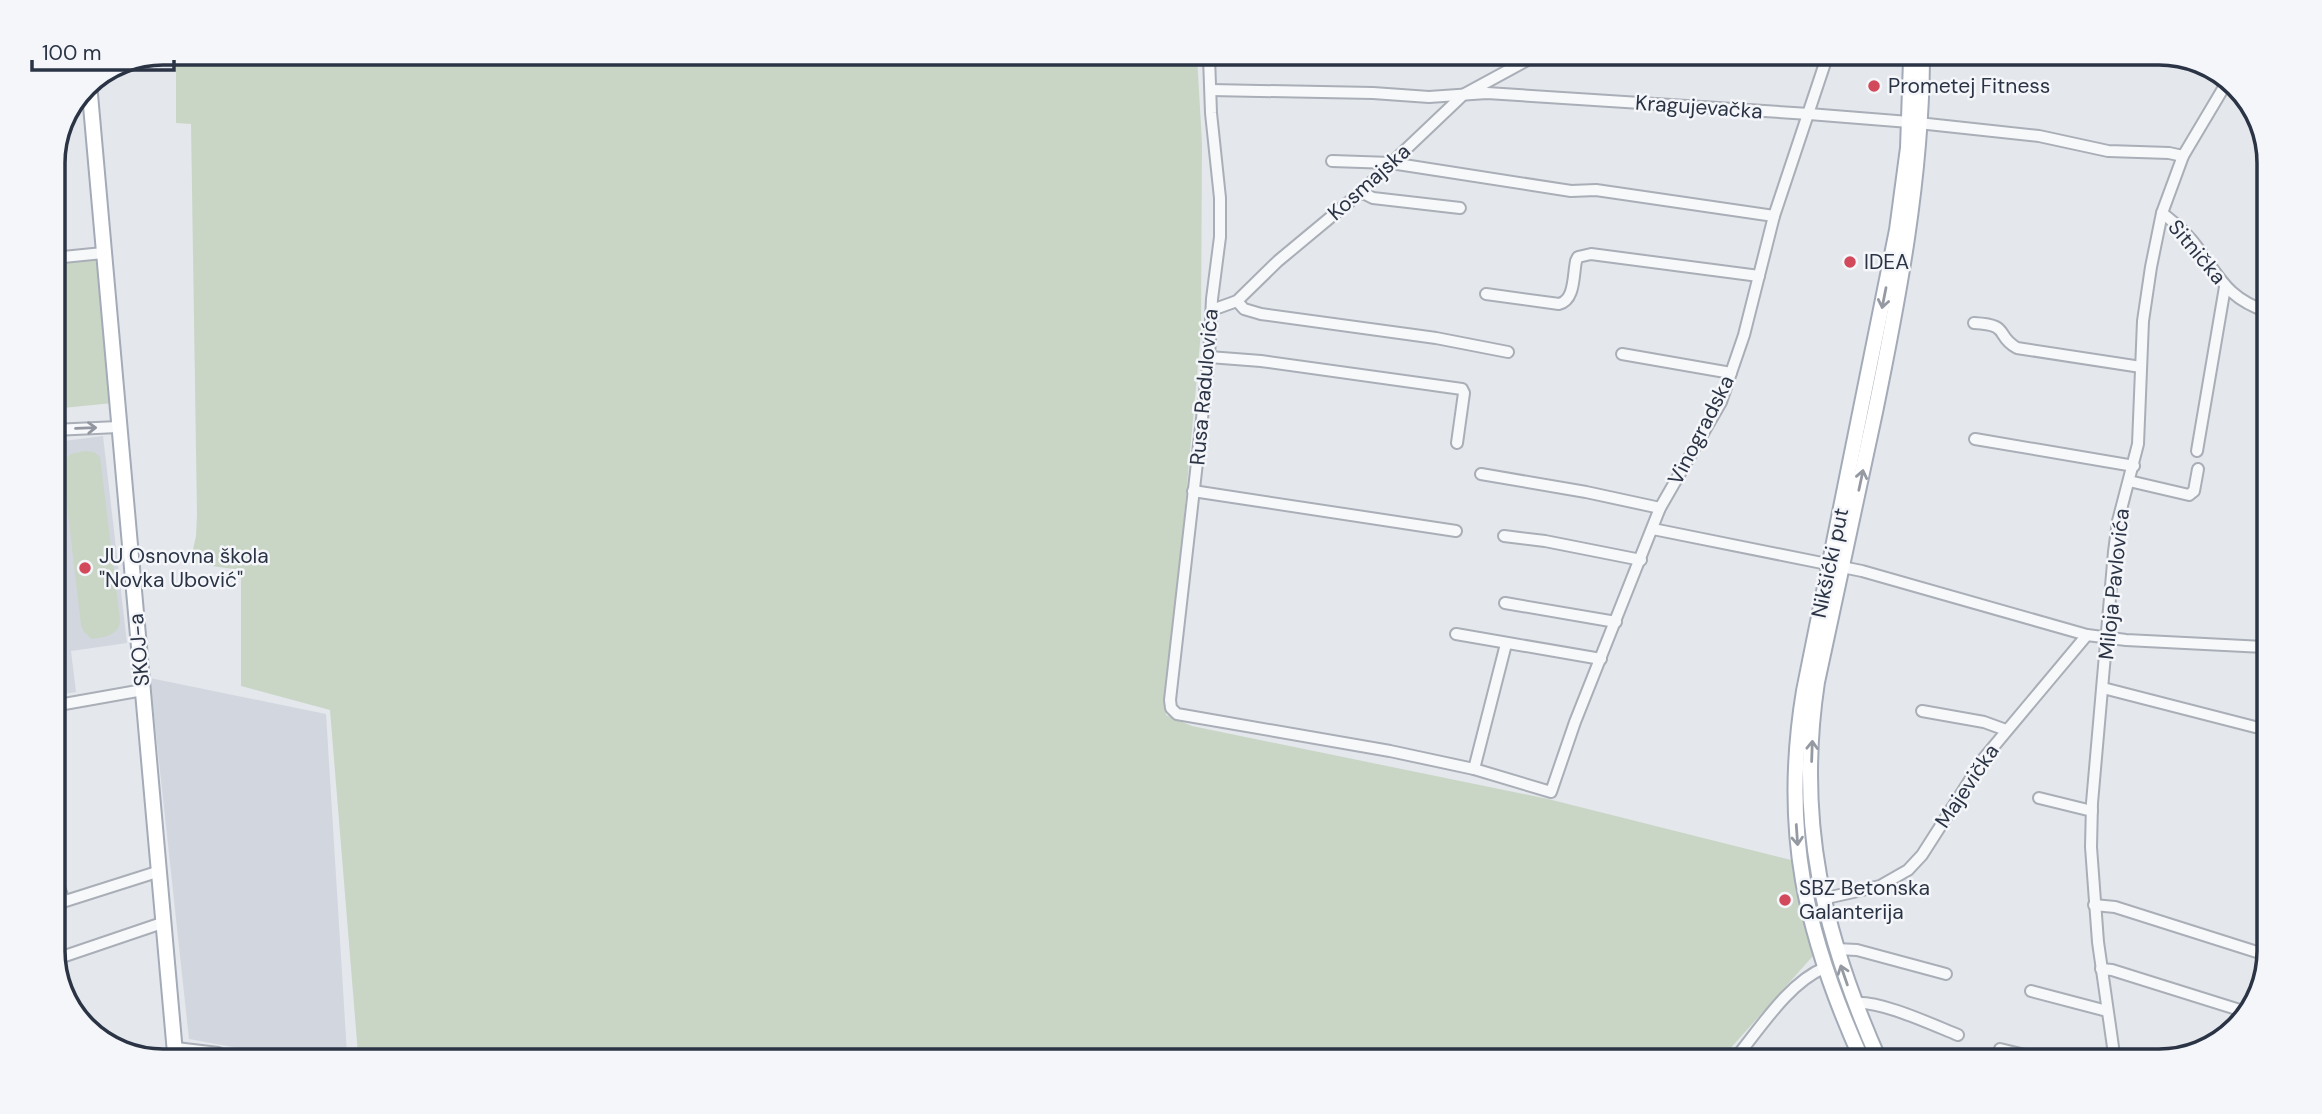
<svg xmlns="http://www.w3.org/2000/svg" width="2322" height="1114" viewBox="0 0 2322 1114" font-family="'DM Sans',sans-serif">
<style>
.built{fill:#d2d6de}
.green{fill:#c9d6c5}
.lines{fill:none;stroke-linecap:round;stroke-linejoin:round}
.minor-casing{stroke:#a9aeb7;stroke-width:14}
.major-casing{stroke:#a3abb8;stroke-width:18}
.minor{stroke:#f7f8fa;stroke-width:10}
.major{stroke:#fff;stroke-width:14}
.oneway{stroke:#959aa2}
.oneway2{stroke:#9196a0}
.poi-dot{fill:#d1495b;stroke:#f4f6f9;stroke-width:2.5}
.labels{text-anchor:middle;stroke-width:5;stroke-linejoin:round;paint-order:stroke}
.poi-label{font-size:21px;fill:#2b3445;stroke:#f4f6f9;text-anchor:start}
.street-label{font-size:21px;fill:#2b3445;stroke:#f4f6f9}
.rim{fill:none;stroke:#2b3445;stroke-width:3.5}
</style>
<rect width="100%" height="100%" fill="#e4e7ec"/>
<g class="built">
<polygon points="103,436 127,643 71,651 76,692 53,696 53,493 61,492 56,442"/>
<polygon points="150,678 326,714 347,1054 271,1054 189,1039"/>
</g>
<g class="green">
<polygon points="176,53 1197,57 1202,143 1201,332 1166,715 1192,726 1548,799 1799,862 1821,947 1720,1060 358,1054 330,710 241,686 241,570 190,563 196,536 197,515 191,124 176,123"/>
<polygon points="98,258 113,403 53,409 53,263"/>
<path d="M85,451l9,1 6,5 20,163c-1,15 -14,17 -28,19l-8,-7 -3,-7 -19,-163 9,-8z"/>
</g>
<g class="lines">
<defs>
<g id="minor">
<polyline points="1209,57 1211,113 1220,198 1220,237 1212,299 1209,357 1170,700 1171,708 1177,714 1390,751 1474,769 1551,792 1575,722 1660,508 1721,402 1744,335 1774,216 1826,60"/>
<polyline points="1211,90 1373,93 1429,97 1487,93 1809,114 1909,122 2039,136 2108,151 2169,153 2183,156"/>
<polyline points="1332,161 1391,163 1571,191 1596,190 1774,216"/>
<polyline points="1361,192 1373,198 1460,208"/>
<path d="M2162,213c13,10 26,21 35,34 24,32 30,51 71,65"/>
<polyline points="53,258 103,253"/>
<path d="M1486,294l73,10c16,-4 14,-28 17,-43l2,-4 13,-3 168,22"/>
<polyline points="1237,301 1244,309 1261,314 1436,338 1508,352"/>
<polyline points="1212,310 1237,301 1278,261 1361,192 1463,95 1531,58"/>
<path d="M1974,323c38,2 20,12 43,25l124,19"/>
<polyline points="1622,354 1731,373"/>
<polyline points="1209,357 1261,361 1462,389 1464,393 1457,443"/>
<polyline points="53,430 118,427"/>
<polyline points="1975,439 2134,466"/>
<polyline points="2197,451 2225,287"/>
<polyline points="1481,474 1586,492 1660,508"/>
<polyline points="2129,481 2189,495 2194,491 2198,469"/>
<polyline points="1193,491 1456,531"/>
<polyline points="1653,529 1862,571 2087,635 2126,640 2264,647"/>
<polyline points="1504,536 1545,541 1641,560"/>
<polyline points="1505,603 1616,622"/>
<polyline points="1456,634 1601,659"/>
<polyline points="2103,688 2255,727"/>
<polyline points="53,706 143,690"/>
<polyline points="1922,711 1984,722 2006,730"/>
<polyline points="1474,769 1506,644"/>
<polyline points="2039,798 2092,811"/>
<polyline points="53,871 64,901"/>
<polyline points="1822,899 1880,886 1908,870 1922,855 1984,758 2087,635"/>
<polyline points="53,905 160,871"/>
<polyline points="2094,905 2115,907 2260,953"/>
<polyline points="1836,949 1857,950 1946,974"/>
<polyline points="53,960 165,922"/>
<polyline points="2101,969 2112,970 2246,1012"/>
<polyline points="2031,991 2107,1011"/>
<path d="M1854,1003c26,-3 79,22 104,32"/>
<polyline points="176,1048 218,1053"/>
<polyline points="2000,1049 2049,1061"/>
<path d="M1734,1060c25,-30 54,-77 90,-92"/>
<polyline points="2114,1060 2129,1061"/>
<polyline points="2115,1061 2098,942 2091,847 2092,803 2114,552 2118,521 2138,444 2143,321 2151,267 2162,213 2183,156 2227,82"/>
</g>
<g id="major">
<polyline points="89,83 175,1053"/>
<path d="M1862,1060c-57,-126 -81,-230 -58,-369l93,-461 11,-82 3,-88"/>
<path d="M1879,1060c-56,-126 -83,-239 -62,-378 19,-90 39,-180 58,-270 24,-117 46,-232 47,-352"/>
</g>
</defs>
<use href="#minor" class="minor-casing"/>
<use href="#major" class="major-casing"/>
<use href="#minor" class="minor"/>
<use href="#major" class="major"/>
</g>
<defs><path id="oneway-shaft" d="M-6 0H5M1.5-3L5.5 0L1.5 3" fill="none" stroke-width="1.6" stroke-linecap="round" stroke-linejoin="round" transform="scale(1.75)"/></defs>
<g class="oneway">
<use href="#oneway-shaft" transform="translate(1884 298) rotate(101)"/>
<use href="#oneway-shaft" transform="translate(1861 480) rotate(-78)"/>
<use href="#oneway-shaft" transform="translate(1812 751) rotate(-88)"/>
<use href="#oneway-shaft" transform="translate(1797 835) rotate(86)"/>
<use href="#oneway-shaft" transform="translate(1844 975) rotate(-109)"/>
</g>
<use class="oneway2" href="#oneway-shaft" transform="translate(86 428) rotate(-2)"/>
<g class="poi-dot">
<circle cx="1874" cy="86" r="7"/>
<circle cx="1850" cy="262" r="7"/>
<circle cx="85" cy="568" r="7"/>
<circle cx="1785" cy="900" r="7"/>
</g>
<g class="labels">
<g class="poi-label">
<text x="1888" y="93">Prometej Fitness</text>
<text x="1864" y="269">IDEA</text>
<text x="99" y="563">JU Osnovna škola<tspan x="99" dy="24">"Novka Ubović"</tspan></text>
<text x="1799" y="895">SBZ Betonska<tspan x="1799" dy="24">Galanterija</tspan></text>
</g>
<g class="street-label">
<text transform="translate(1699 107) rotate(4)" y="7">Kragujevačka</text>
<text transform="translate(1369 182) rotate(-42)" y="7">Kosmajska</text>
<text transform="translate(2197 252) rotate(50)" y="7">Sitnička</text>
<text transform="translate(1204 387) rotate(-85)" y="7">Rusa Radulovića</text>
<text transform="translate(1701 430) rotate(-63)" y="7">Vinogradska</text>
<text transform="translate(1830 563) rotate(-78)" y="7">Nikšićki put</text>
<text transform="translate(2114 584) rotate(-84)" y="7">Miloja Pavlovića</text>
<text transform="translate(139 650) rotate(-95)" y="7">SKOJ-a</text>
<text transform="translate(1967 786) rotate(-56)" y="7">Majevička</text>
</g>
</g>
<path d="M0 0H2322V1114H0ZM163 65H2159A98 98 0 0 1 2257 163V951A98 98 0 0 1 2159 1049H163A98 98 0 0 1 65 951V163A98 98 0 0 1 163 65Z" fill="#f4f6f9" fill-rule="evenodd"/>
<path class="rim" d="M163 65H2159A98 98 0 0 1 2257 163V951A98 98 0 0 1 2159 1049H163A98 98 0 0 1 65 951V163A98 98 0 0 1 163 65Z"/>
<path d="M32 60v10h142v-10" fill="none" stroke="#2b3445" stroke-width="3.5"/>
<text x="42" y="60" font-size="21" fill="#2b3445" stroke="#f4f6f9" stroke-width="5" paint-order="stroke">100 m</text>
</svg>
